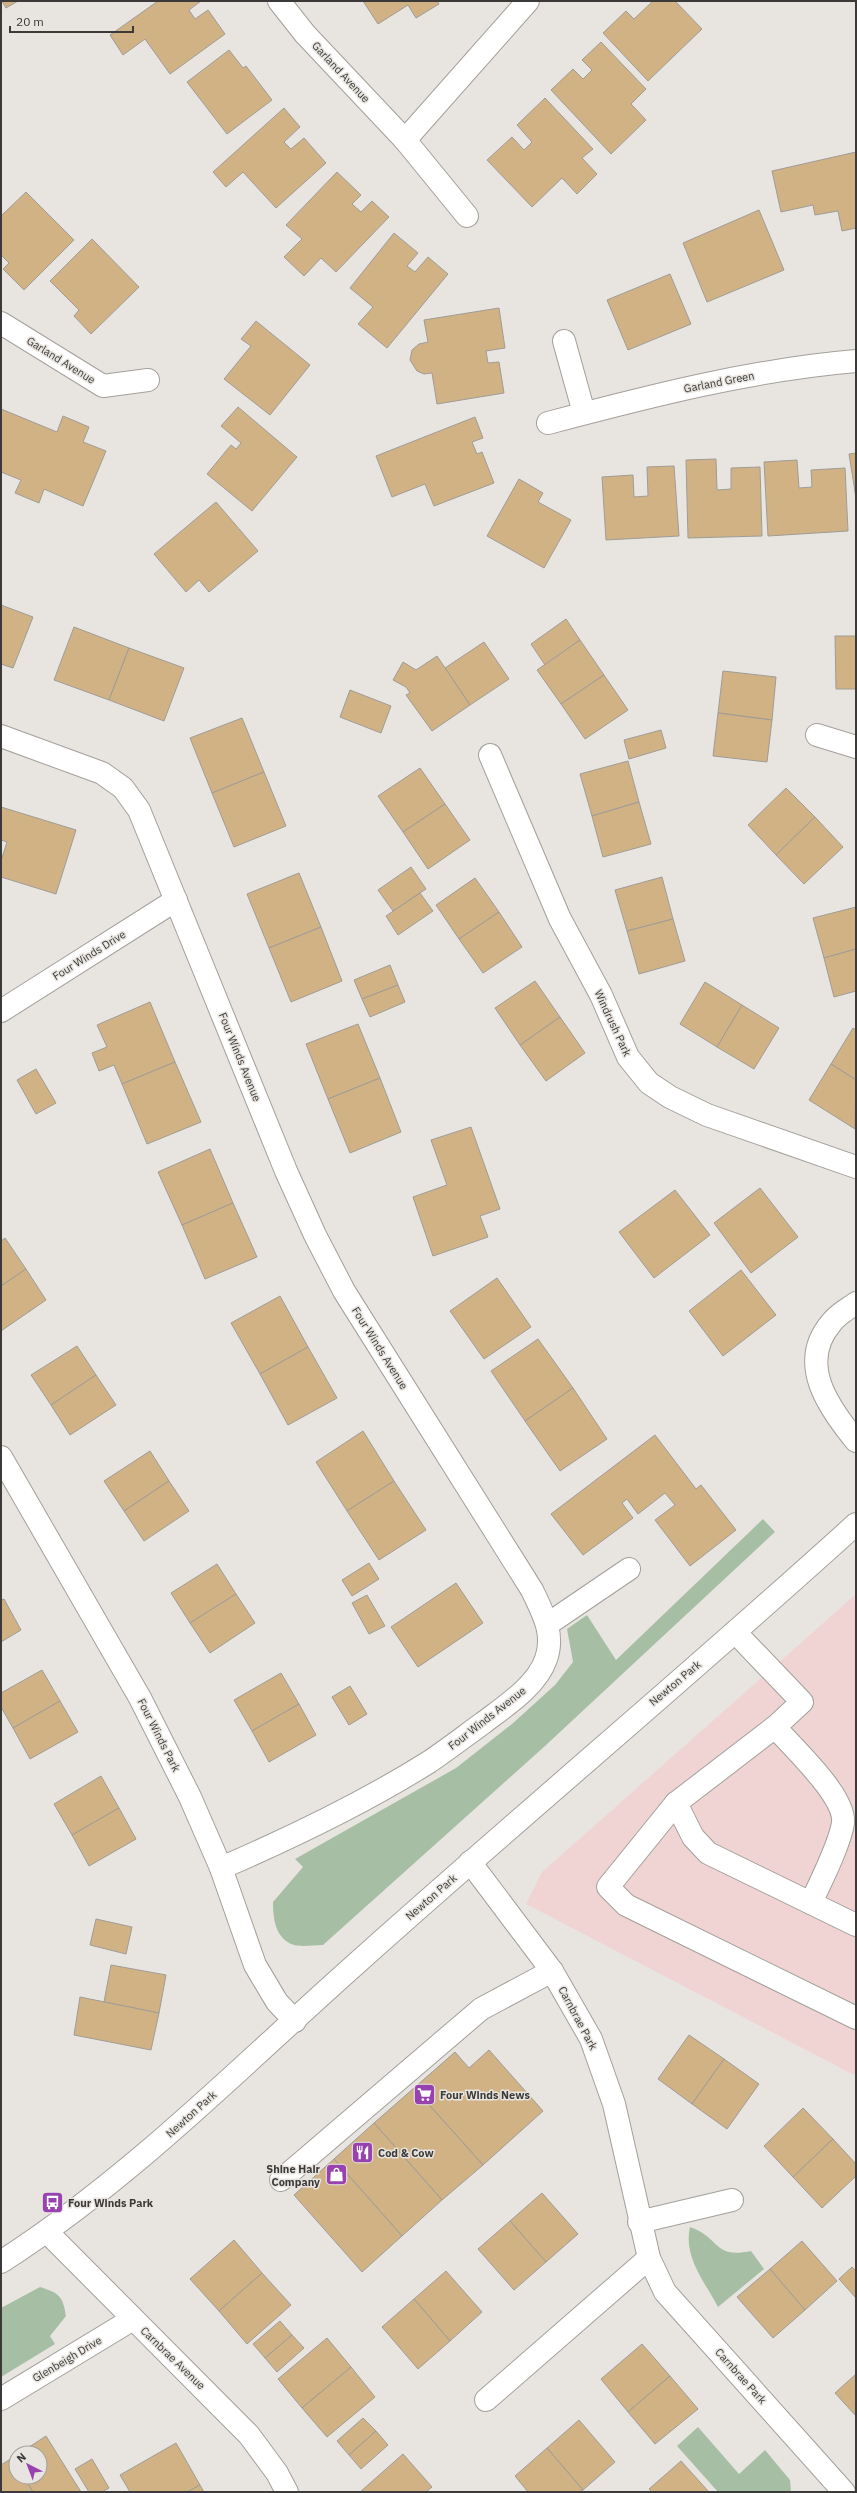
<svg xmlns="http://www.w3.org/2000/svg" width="857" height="2493" viewBox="0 0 857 2493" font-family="'IBM Plex Sans',sans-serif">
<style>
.commercial{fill:#efd4d3}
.green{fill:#a6bfa4}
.building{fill:#d0b285;stroke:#9f9c97}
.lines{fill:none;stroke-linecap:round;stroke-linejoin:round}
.minor-casing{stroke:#a3a09b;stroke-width:24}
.minor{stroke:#fff;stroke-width:22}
.labels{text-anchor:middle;stroke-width:3;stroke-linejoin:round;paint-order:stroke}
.street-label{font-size:11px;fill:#3b3a38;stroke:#e8e5e0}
.poi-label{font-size:11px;font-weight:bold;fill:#3b3a38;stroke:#e8e5e0;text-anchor:start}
</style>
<rect width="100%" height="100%" fill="#e8e5e0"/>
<polygon class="commercial" points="856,1594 856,2076 526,1904 542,1872"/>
<g class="green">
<path d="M763,1519l12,13 -230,214 -222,199c-8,0 -21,2 -29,0 -19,-6 -21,-27 -21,-43l30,-35 -8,-8 161,-91 56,-44 43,-39 18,-23 -6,-33 20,-14 29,45z"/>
<path d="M690,2227c31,11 23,32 61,24l13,18 -46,38c-13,-25 -35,-50 -28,-80z"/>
<path d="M40,2287c19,6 23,9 26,29l-16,20 5,8 -54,33v-69z"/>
<polygon points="698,2427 739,2474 765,2450 790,2480 791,2492 718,2492 677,2446"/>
</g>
<g class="building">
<polygon points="2,1 18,1 6,8"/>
<polygon points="158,1 201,1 189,10 195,19 208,10 225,34 170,74 145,39 123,55 110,35"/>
<polygon points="363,1 437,1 439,4 416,18 408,5 378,24"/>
<polygon points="653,1 675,1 702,29 648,81 603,33 626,11 634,19"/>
<polygon points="601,42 646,89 631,104 646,120 611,154 551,90 573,69 583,79 592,70 582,60"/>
<polygon points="229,50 243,68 246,66 272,100 227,134 187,82"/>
<polygon points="545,98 593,149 582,158 597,174 577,194 562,178 532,207 487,160 512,137 524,150 532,142 517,125"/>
<polygon points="284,108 300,127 284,142 291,149 304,138 326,163 276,208 243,172 226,187 213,172"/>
<polygon points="856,152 856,228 842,231 838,211 815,215 813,205 781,212 772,171"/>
<polygon points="337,172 361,195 352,204 361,212 372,201 389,217 336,272 321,258 304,276 284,257 302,239 286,225"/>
<polygon points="26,192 74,240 24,290 3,269 9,263 1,255 1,216"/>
<polygon points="759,210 784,270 707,302 683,243"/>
<polygon points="394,233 418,253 407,266 415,272 428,257 448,274 387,348 358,324 373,307 350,288"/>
<polygon points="92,239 139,287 91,334 74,316 79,310 50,281"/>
<polygon points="670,274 691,324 628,350 607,300"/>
<polygon points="499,308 505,348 486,351 488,363 499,362 504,393 437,404 432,373 424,374 417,371 410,360 412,350 419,344 428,342 424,320"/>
<polygon points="256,321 310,365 270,415 224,379 251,346 241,339"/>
<polygon points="238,407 297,457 252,511 207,474 231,445 236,449 241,443 221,426"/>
<polygon points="1,409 57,432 63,416 89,427 83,442 106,451 83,506 44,489 39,503 15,493 21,480 1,472"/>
<polygon points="475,417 483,438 472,442 477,454 482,452 494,483 434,506 425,484 392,497 376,456"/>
<polygon points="856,453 856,498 849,454"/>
<polygon points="716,459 717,490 731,489 731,468 760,467 762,536 688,538 686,460"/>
<polygon points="797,460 799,488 812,487 811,470 845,468 848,531 768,536 764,462"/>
<polygon points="674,466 679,536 606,540 602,477 633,475 634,497 648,496 647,467"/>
<polygon points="519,479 543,493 538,502 571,520 544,568 487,536"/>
<polygon points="216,502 258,551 209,592 199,580 186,592 154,554"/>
<polygon points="1,605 33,617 13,668 1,664"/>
<polygon points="566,619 580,640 545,665 531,644"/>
<polygon points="74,627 129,648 109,700 54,680"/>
<polygon points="835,636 856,636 856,689 836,689"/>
<polygon points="580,640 604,675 561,704 537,670"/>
<polygon points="484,642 509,679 470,705 445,668"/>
<polygon points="129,648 184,668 164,721 109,700"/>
<polygon points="437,656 470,705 432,731 406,695 410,693 406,687 393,680 403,662 416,670"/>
<polygon points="723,671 776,677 772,720 718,713"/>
<polygon points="604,675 628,710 585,739 561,704"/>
<polygon points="350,690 391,706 381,733 340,717"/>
<polygon points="718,713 772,720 767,762 713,756"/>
<polygon points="242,718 264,772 212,793 190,738"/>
<polygon points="661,730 666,748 629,759 624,740"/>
<polygon points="628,761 639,802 592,816 580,774"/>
<polygon points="420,768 445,804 403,832 378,796"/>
<polygon points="264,772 286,826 234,847 212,793"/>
<polygon points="786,788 815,817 776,855 748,825"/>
<polygon points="639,802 651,844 603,857 592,816"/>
<polygon points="445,804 470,840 428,869 403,832"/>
<polygon points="1,807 76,830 56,894 1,877 1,861 7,842 1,840"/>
<polygon points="815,817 843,847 804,884 776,855"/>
<polygon points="411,867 426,889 393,911 378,890"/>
<polygon points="299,873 321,927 269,948 247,894"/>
<polygon points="662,877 673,919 627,931 615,890"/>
<polygon points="475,878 499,912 459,939 436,905"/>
<polygon points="420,893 433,911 398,935 386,916"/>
<polygon points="856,907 856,949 824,958 813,918"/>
<polygon points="499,912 522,947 483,973 459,939"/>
<polygon points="673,919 685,961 639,974 627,931"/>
<polygon points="321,927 342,981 291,1002 269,948"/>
<polygon points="856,949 856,991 834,997 824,958"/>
<polygon points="390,965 398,985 362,999 354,980"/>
<polygon points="535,981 560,1017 520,1045 495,1008"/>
<polygon points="705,982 742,1005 717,1047 680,1024"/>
<polygon points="398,985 405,1002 370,1017 362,999"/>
<polygon points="150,1002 175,1062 122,1084 114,1065 99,1071 92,1053 107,1047 97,1025"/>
<polygon points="742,1005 779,1028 754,1069 717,1047"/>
<polygon points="560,1017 585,1053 546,1081 520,1045"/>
<polygon points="358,1024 380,1078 328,1099 306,1044"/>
<polygon points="853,1028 856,1030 856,1080 831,1064"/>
<polygon points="175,1062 201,1122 147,1144 122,1084"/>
<polygon points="831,1064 856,1080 855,1129 809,1100"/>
<polygon points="36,1069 56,1103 36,1114 17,1080"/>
<polygon points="380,1078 401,1132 350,1153 328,1099"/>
<polygon points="471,1127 500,1209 480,1216 488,1237 433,1256 413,1197 447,1185 431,1140"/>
<polygon points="210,1149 233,1203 182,1225 158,1172"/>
<polygon points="760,1188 798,1237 751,1273 714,1223"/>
<polygon points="675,1190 710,1235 654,1278 619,1232"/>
<polygon points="233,1203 257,1257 205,1279 182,1225"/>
<polygon points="5,1238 26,1269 1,1286 1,1241"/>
<polygon points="26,1269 46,1300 1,1331 1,1286"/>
<polygon points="741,1270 776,1315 723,1356 689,1311"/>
<polygon points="497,1278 531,1327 484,1359 450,1311"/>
<polygon points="280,1296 308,1347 260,1374 231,1323"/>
<polygon points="538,1339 573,1388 525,1421 491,1371"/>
<polygon points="77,1346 96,1375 51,1405 31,1375"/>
<polygon points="308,1347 337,1398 288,1425 260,1374"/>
<polygon points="96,1375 116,1405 70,1435 51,1405"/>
<polygon points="573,1388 607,1439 560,1471 525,1421"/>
<polygon points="363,1431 394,1481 347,1511 316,1462"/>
<polygon points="655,1435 696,1489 701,1485 736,1530 690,1566 655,1520 675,1505 665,1493 638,1514 627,1499 622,1503 633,1518 583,1555 551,1514"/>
<polygon points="150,1451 169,1481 124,1511 104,1481"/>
<polygon points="169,1481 189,1511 144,1541 124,1511"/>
<polygon points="394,1481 426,1530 379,1560 347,1511"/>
<polygon points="369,1563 379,1579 352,1596 342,1580"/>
<polygon points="217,1564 236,1594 190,1623 171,1593"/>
<polygon points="456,1583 483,1623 418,1667 391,1627"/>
<polygon points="236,1594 255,1623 210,1653 190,1623"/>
<polygon points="367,1595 385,1626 369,1634 352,1603"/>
<polygon points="4,1599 21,1630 1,1642 1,1600"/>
<polygon points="42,1670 60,1701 13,1728 1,1707 1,1693"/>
<polygon points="281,1673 299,1704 252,1731 234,1700"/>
<polygon points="350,1686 367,1714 349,1725 332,1697"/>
<polygon points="60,1701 78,1732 30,1759 13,1728"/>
<polygon points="299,1704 316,1735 269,1762 252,1731"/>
<polygon points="101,1776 119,1808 72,1835 54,1804"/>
<polygon points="119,1808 136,1839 89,1866 72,1835"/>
<polygon points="96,1919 132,1927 126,1954 90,1945"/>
<polygon points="111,1965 166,1975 159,2013 104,2002"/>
<polygon points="80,1997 159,2013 151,2050 74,2035"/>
<polygon points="689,2035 724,2059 692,2104 658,2079"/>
<polygon points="489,2050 543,2111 483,2165 414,2088 455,2052 469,2068"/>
<polygon points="724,2059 759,2084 727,2129 692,2104"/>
<polygon points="414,2088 483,2165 442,2200 374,2123"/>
<polygon points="803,2108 833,2139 793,2177 764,2146"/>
<polygon points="374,2123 442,2200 402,2236 334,2159"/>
<polygon points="833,2139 856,2164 856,2176 822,2208 793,2177"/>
<polygon points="334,2159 402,2236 362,2272 294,2195"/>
<polygon points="542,2193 578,2234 546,2262 510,2221"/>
<polygon points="510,2221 546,2262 514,2290 478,2249"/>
<polygon points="234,2240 262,2273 219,2311 190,2279"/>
<polygon points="802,2241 837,2281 805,2310 770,2269"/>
<polygon points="852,2267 856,2271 856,2298 839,2279"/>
<polygon points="770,2269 805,2310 773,2338 737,2297"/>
<polygon points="446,2271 482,2312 450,2341 414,2299"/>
<polygon points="262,2273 291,2305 247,2344 219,2311"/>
<polygon points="414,2299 450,2341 418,2369 382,2327"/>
<polygon points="280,2321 292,2335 265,2358 253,2344"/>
<polygon points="292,2335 304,2348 277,2372 265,2358"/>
<polygon points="327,2338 351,2367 302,2408 278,2379"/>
<polygon points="642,2344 670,2376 628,2412 601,2379"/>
<polygon points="351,2367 375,2397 327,2437 302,2408"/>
<polygon points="856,2374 856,2416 835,2393"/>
<polygon points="670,2376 698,2409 655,2444 628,2412"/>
<polygon points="363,2418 376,2431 349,2455 337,2441"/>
<polygon points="579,2420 615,2462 583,2490 547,2448"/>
<polygon points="376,2431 388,2445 361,2469 349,2455"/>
<polygon points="46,2436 81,2492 33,2492 24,2477 40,2477 40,2453 20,2453"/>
<polygon points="176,2443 200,2485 187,2492 130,2492 120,2475"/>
<polygon points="547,2448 583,2490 580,2492 528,2492 515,2476"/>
<polygon points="403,2454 432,2487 426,2492 360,2492"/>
<polygon points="12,2458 16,2464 16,2477 24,2477 33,2492 1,2492 1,2465"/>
<polygon points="92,2459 109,2488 102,2492 89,2492 75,2469"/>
<polygon points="681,2461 709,2492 652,2492 649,2489"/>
<polygon points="200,2485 204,2492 187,2492"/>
</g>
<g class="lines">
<defs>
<g id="minor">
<polyline points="279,1 305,34 405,140 467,216"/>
<polyline points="405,140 528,1"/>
<polyline points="1,323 103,386 148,380"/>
<polyline points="564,341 584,413"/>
<path d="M548,423c102,-27 203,-53 308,-62"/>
<polyline points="817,735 856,747"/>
<path d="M1,736l101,37 21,15 16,22 147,361 29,64 29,56 188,299c11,23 23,44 14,69 -9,27 -42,48 -63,64 -18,13 -36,27 -54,39 -67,42 -136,75 -208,106"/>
<polyline points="490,755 560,919 601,995 628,1057 649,1083 670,1097 707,1115 856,1167"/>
<polyline points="1,1011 176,900"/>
<path d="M856,1303c-8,6 -18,11 -24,19 -36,41 -3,86 24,119"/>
<polyline points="1,1457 140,1698 190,1797 221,1868 255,1965 277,2002 295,2021"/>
<polyline points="548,1624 629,1569"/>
<polyline points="735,1632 802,1702 775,1727 676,1803 608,1887 626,1905 856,2018"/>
<path d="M775,1727c17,20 71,69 68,96 -3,21 -23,60 -32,80"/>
<polyline points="676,1803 693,1837 708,1853 856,1925"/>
<polyline points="470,1862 552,1971 591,2039 614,2104 649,2258 665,2292 844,2492"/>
<polyline points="281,2180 481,2009 552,1971"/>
<polyline points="639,2222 732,2200"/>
<polyline points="47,2232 249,2435 277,2473 287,2492"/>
<path d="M1,2262c132,-85 240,-196 356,-299 165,-148 335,-290 499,-439"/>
<polyline points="1,2399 133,2319"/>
<polyline points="486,2400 649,2258"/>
</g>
</defs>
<use href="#minor" class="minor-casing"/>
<use href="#minor" class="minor"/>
</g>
<defs>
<symbol id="supermarket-square" viewBox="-11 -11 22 22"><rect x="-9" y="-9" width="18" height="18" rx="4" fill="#9742af" stroke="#e8e5e0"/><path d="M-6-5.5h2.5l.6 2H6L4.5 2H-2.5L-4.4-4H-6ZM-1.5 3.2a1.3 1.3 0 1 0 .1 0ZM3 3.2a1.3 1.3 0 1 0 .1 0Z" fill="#fff"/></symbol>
<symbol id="restaurant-square" viewBox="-11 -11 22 22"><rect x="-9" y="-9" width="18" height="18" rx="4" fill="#9742af" stroke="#e8e5e0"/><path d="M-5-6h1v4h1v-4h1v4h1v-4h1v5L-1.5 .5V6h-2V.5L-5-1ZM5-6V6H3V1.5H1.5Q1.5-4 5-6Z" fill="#fff"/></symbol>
<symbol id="shop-square" viewBox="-11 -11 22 22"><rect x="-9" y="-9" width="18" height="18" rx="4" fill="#9742af" stroke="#e8e5e0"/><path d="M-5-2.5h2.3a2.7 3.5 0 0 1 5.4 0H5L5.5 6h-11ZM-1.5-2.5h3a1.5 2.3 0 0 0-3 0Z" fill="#fff"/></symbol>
<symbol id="bus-square" viewBox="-11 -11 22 22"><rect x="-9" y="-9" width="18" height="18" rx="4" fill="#9742af" stroke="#e8e5e0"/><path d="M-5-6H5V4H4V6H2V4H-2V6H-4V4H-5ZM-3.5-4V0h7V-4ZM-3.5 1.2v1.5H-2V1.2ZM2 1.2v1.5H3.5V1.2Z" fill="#fff"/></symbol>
</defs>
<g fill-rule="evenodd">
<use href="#supermarket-square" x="412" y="2082" width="25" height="25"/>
<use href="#restaurant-square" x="350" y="2140" width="25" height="25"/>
<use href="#shop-square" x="324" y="2162" width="25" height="25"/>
<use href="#bus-square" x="40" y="2190" width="25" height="25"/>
</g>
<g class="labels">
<g class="street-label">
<text transform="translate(341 72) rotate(47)" y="4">Garland Avenue</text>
<text transform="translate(61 360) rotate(32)" y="4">Garland Avenue</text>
<text transform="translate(719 382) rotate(-11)" y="4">Garland Green</text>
<text transform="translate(89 955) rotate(-32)" y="4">Four Winds Drive</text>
<text transform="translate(613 1023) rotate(65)" y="4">Windrush Park</text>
<text transform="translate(240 1057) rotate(68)" y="4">Four Winds Avenue</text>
<text transform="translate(380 1348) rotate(58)" y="4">Four Winds Avenue</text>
<text transform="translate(675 1683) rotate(-40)" y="4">Newton Park</text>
<text transform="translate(487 1718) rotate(-38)" y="4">Four Winds Avenue</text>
<text transform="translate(159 1735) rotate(63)" y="4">Four Winds Park</text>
<text transform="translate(431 1897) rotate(-41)" y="4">Newton Park</text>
<text transform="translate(578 2018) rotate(62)" y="4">Carnbrae Park</text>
<text transform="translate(191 2114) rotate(-42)" y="4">Newton Park</text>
<text transform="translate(173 2358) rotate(44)" y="4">Carnbrae Avenue</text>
<text transform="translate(67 2359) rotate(-31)" y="4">Glenbeigh Drive</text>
<text transform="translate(741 2376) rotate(48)" y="4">Carnbrae Park</text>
</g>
<g class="poi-label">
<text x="440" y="2099">Four Winds News</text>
<text x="378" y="2157">Cod &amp; Cow</text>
<text x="320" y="2173" text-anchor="end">Shine Hair<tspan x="320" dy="13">Company</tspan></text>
<text x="68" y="2207">Four Winds Park</text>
</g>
</g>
<rect width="857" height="2493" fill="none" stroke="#3b3a38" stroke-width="4"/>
<g transform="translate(28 2465) rotate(318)"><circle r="19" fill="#e8e5e0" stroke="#a3a19d"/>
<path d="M0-3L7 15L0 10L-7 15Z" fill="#9742af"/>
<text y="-6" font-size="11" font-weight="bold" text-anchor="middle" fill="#3b3a38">N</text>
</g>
<path d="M10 26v6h123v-6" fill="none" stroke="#3b3a38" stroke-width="2"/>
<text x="16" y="26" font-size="12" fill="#3b3a38" stroke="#e8e5e0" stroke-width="3" paint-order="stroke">20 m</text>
</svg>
